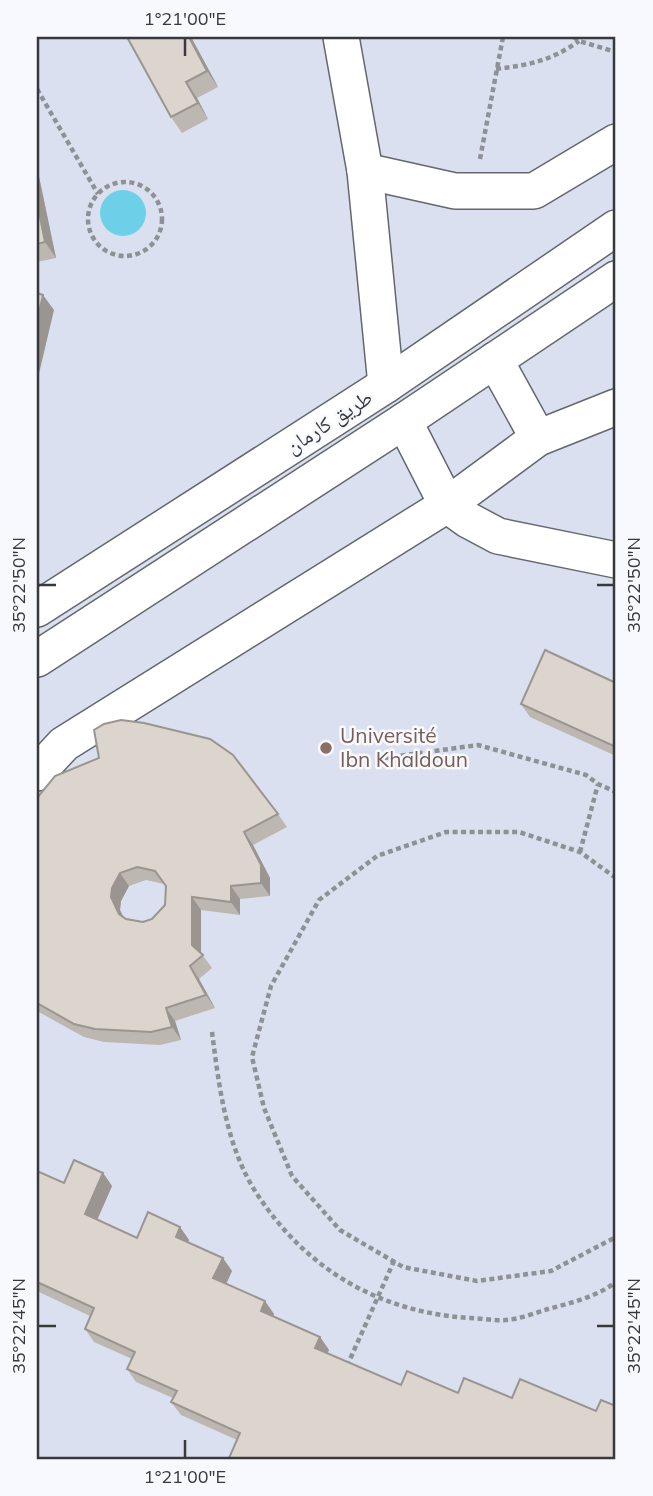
<svg xmlns="http://www.w3.org/2000/svg" width="653" height="1496" viewBox="0 0 653 1496" font-family="Mulish,'Noto Naskh Arabic',sans-serif">
<style>
.built{fill:#dae0ef}
.water{fill:#6dd0e8}
.lines{fill:none;stroke-linecap:round;stroke-linejoin:round}
.minor-casing{stroke:#64676e;stroke-width:38}
.path{stroke:#8e9196;stroke-width:4.5;stroke-dasharray:5 3.5;stroke-linecap:butt}
.minor{stroke:#fff;stroke-width:35}
.wall{fill:#bdb7b1;fill-rule:evenodd}
.shaded-wall{fill:#9a9590}
.building{fill:#dcd5ce;stroke:#9a9590;stroke-width:2;fill-rule:evenodd}
.ticks{fill:none;stroke:#38393c;stroke-width:2.5}
.education-dot{fill:#8d6e63;stroke:#f7f9fe;stroke-width:2.5}
.labels{text-anchor:middle;stroke-width:5;stroke-linejoin:round;paint-order:stroke}
.street-label{font-size:21px;fill:#38393c;stroke:#f7f9fe}
.education-label{font-size:21px;fill:#785e54;stroke:#f7f9fe;text-anchor:start}
.neatline{fill:none;stroke:#38393c;stroke-width:2.5}
.ticks-label{font-size:18px;text-anchor:middle;fill:#38393c}
</style>
<rect width="100%" height="100%" fill="#e8ecf4"/>
<rect class="built" x="37" y="37" width="579" height="1422"/>
<circle class="water" cx="123" cy="213" r="23"/>
<g class="lines">
<defs>
<g id="minor">
<polyline points="341,37 365,171 455,191 534,191 616,142"/>
<polyline points="365,171 386,385"/>
<polyline points="495,360 538,438"/>
<polyline points="404,421 447,505 468,520 498,536 616,560"/>
<polyline points="37,609 386,385 616,228"/>
<polyline points="37,659 404,421 616,279"/>
<polyline points="37,773 64,744 447,505 538,438 616,407"/>
</g>
</defs>
<use href="#minor" class="minor-casing"/>
<g class="path">
<polyline points="574,37 579,41 616,52"/>
<path d="M496,69c33,-4 55,-8 83,-28"/>
<polyline points="37,89 98,194"/>
<polyline points="480,159 503,37"/>
<circle cx="125" cy="219" r="37"/>
<polyline points="384,758 478,745 586,775 598,784 616,792"/>
<polyline points="580,852 598,784"/>
<polyline points="616,878 580,852 519,832 446,832 377,856 319,900 271,986 252,1057 264,1108 292,1176 340,1230 403,1267 477,1281 551,1271 616,1237"/>
<path d="M212,1032c7,54 14,115 45,162 50,76 122,118 212,124 12,0 25,3 37,2 14,-1 29,-7 42,-11 23,-6 48,-12 68,-27"/>
<polyline points="347,1366 394,1261"/>
</g>
<use href="#minor" class="minor"/>
</g>
<g class="wall">
<polygon points="191,37 218,87 197,98 208,119 182,133 171,117"/>
<polygon points="37,167 56,258 37,262"/>
<polygon points="616,683 616,756 530,717 521,704"/>
<path d="M37,798l241,16 9,13 -34,18 17,33v18l-30,3v16l-39,-5v43l11,15 -13,11 16,29 -40,13 6,19 -21,5 -56,-3 -20,-5 -47,-26zM146,880l18,4 2,3 -1,18 -13,14 -9,3 -17,-3 -3,-2 -3,-7 1,-9 8,-15z"/>
<polygon points="37,1171 64,1183 103,1173 112,1186 97,1220 137,1238 180,1227 189,1240 188,1242 232,1271 226,1284 274,1314 273,1316 320,1337 329,1350 327,1353 401,1385 616,1459 229,1459 229,1458 237,1440 181,1415 171,1402 173,1398 136,1382 127,1369 132,1359 94,1342 85,1329 90,1316 37,1291"/>
</g>
<g class="shaded-wall">
<polygon points="189,37 191,37 218,87 207,71"/>
<polygon points="186,82 197,98 208,119 198,103"/>
<polygon points="37,167 56,258 45,242 37,202"/>
<polygon points="43,295 54,310 37,382 37,321"/>
<polygon points="244,832 253,845 270,878 270,896 261,883"/>
<polygon points="120,873 129,886 121,901 120,910 128,926 119,914 111,897 112,888"/>
<polygon points="231,886 240,899 240,915 231,902"/>
<polygon points="192,897 201,910 201,958 192,945"/>
<polygon points="190,966 199,979 215,1008 206,995"/>
<polygon points="166,1008 175,1021 181,1040 172,1027"/>
<polygon points="103,1173 112,1186 94,1227 85,1214"/>
<polygon points="180,1227 189,1240 185,1250 176,1237"/>
<polygon points="223,1258 232,1271 223,1291 213,1278"/>
<polygon points="265,1301 274,1314 270,1324 261,1311"/>
<polygon points="320,1337 329,1350 324,1361 315,1348"/>
</g>
<g class="building">
<polygon points="127,37 189,37 207,71 186,82 198,103 171,117"/>
<polygon points="37,202 45,242 37,244"/>
<polygon points="37,293 43,295 37,321"/>
<polygon points="545,650 616,683 616,747 521,704"/>
<path d="M121,720l23,3 66,16 23,16 45,59 -34,18 17,33v18l-30,3v16l-39,-5v48l11,10 -13,11 16,29 -40,13 6,19 -21,5 -56,-3 -21,-5 -37,-21v-205l18,-22 44,-18 -5,-28 10,-6zM137,867l18,4 11,15 -1,19 -13,14 -9,3 -17,-3 -7,-5 -8,-17 1,-9 8,-15z"/>
<polygon points="74,1160 103,1173 85,1214 137,1238 148,1212 180,1227 176,1237 223,1258 213,1278 265,1301 261,1311 320,1337 315,1348 401,1385 407,1371 458,1393 464,1378 512,1398 520,1379 596,1411 601,1400 616,1406 616,1459 231,1459 229,1458 240,1433 171,1402 177,1391 127,1369 135,1352 85,1329 94,1308 37,1282 37,1171 64,1183"/>
</g>
<path class="ticks" d="M185,38v18M38,585h18M597,585h17M38,1326h18M597,1326h17M185,1440v18"/>
<circle class="education-dot" cx="326" cy="748" r="7"/>
<g class="labels">
<g class="street-label">
<text transform="translate(329 422) rotate(-33)" y="7">طريق كارمان</text>
</g>
<g class="education-label">
<text x="340" y="743">Université<tspan x="340" dy="24">Ibn Khaldoun</tspan></text>
</g>
</g>
<rect width="653" height="1496" fill="none" stroke="#f7f9fe" stroke-width="77"/>
<rect x="38" y="38" width="576" height="1420" class="neatline"/>
<g class="ticks-label">
<text x="185" y="25">1°21'00"E</text>
<text transform="translate(19 585) rotate(-90)" y="6">35°22'50"N</text>
<text transform="translate(634 585) rotate(-90)" y="6">35°22'50"N</text>
<text transform="translate(19 1326) rotate(-90)" y="6">35°22'45"N</text>
<text transform="translate(634 1326) rotate(-90)" y="6">35°22'45"N</text>
<text x="185" y="1483">1°21'00"E</text>
</g>
</svg>
